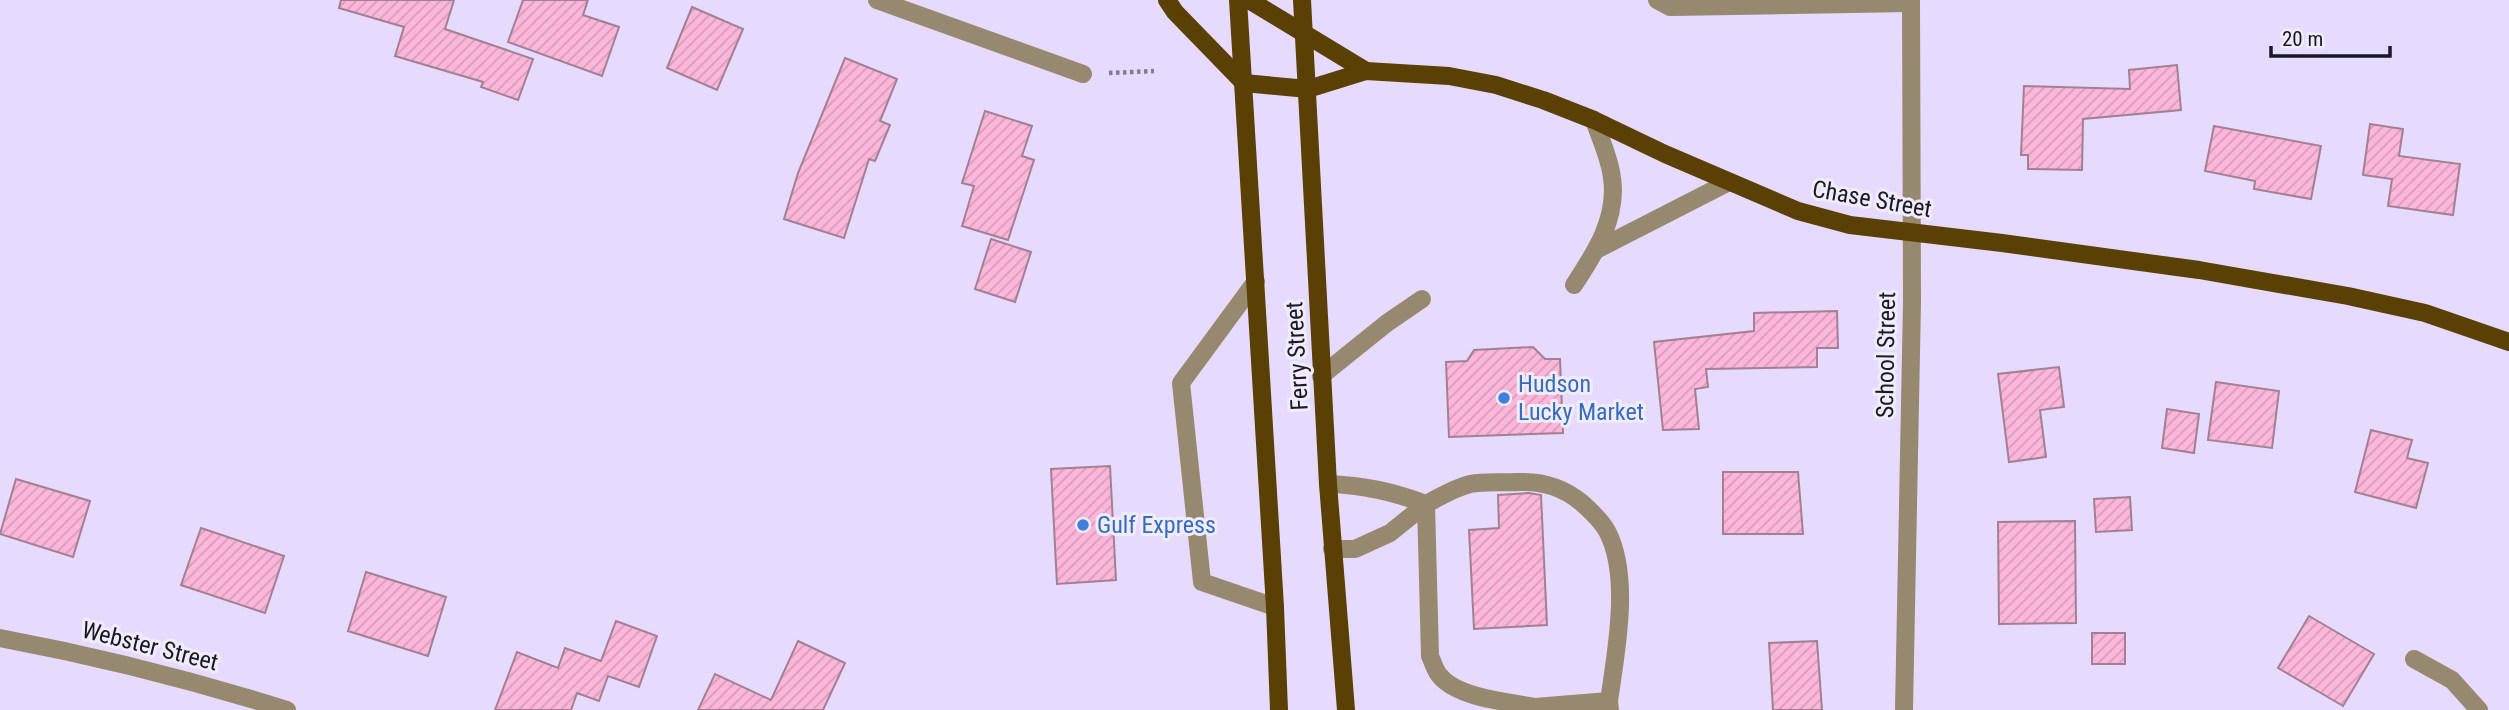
<svg xmlns="http://www.w3.org/2000/svg" width="2509" height="710" viewBox="0 0 2509 710" font-family="'Roboto Condensed',sans-serif">
<style>
.building{fill:url(#building-hatch);stroke:#a28091;stroke-width:2}
.lines{fill:none;stroke-linecap:round;stroke-linejoin:round}
.path{stroke:#827a92;stroke-width:4.5;stroke-dasharray:3.5 3.5;stroke-linecap:butt}
.lane{stroke:#97896f;stroke-width:18}
.street{stroke:#97896f;stroke-width:18}
.primary{stroke:#5a4004;stroke-width:18}
.shop-dot{fill:#3f7fe0;stroke:#f1ecfa;stroke-width:2.5}
.labels{text-anchor:middle;stroke-width:6;stroke-linejoin:round;paint-order:stroke}
.street-label{font-size:24px;fill:#1b1723;stroke:#f1ecfa}
.shop-label{font-size:24px;fill:#366cbe;stroke:#f1ecfa;text-anchor:start}
</style>
<defs>
<pattern id="building-hatch" width="6" height="6" patternUnits="userSpaceOnUse" patternTransform="scale(1.75)"><rect width="6" height="6" fill="#fbb6d9"/><path d="M-1 1l2-2M0 6l6-6M5 7l2-2" fill="none" stroke="#d79cba"/></pattern>
</defs>
<rect width="100%" height="100%" fill="#e6dbfe"/>
<g class="building">
<polygon points="341,0 454,0 445,29 533,59 518,100 481,87 483,82 395,56 404,27 339,8"/>
<polygon points="523,0 588,0 583,15 619,27 602,76 508,42"/>
<polygon points="692,7 743,29 717,90 667,68"/>
<polygon points="845,58 897,79 880,121 890,125 875,161 869,159 844,238 784,219 798,173"/>
<polygon points="2177,65 2181,110 2083,119 2082,170 2028,169 2028,155 2021,155 2024,86 2130,89 2129,70"/>
<polygon points="985,111 1032,126 1022,156 1034,160 1008,240 962,226 974,186 962,183"/>
<polygon points="2370,124 2403,129 2399,156 2460,164 2453,215 2388,206 2392,179 2363,175"/>
<polygon points="2214,126 2321,146 2311,199 2254,189 2255,181 2205,171"/>
<polygon points="991,239 1031,252 1015,302 975,289"/>
<polygon points="1837,311 1838,348 1817,348 1817,367 1706,369 1708,387 1695,389 1699,429 1663,430 1654,342 1754,331 1754,313"/>
<polygon points="1533,347 1545,359 1560,359 1563,433 1449,437 1446,362 1467,361 1474,350"/>
<polygon points="2059,367 2064,407 2040,410 2046,457 2009,462 1998,374"/>
<polygon points="2216,382 2279,391 2272,448 2208,440"/>
<polygon points="2167,409 2199,414 2194,453 2162,448"/>
<polygon points="2371,430 2412,440 2407,458 2428,463 2416,508 2355,492"/>
<polygon points="1110,466 1116,580 1057,584 1051,469"/>
<polygon points="1723,472 1798,472 1803,534 1723,534"/>
<polygon points="16,479 90,501 73,557 0,534"/>
<polygon points="1529,493 1541,495 1547,625 1474,629 1469,530 1499,528 1498,495"/>
<polygon points="2130,497 2132,530 2096,532 2094,499"/>
<polygon points="2075,521 2076,623 1999,624 1998,522"/>
<polygon points="201,528 284,556 265,613 181,585"/>
<polygon points="366,572 446,597 428,656 348,631"/>
<polygon points="2309,616 2374,654 2343,706 2278,668"/>
<polygon points="616,621 657,636 639,687 608,676 599,701 577,693 571,710 495,710 517,652 558,668 565,648 601,661"/>
<rect x="2092" y="633" width="33" height="31"/>
<polygon points="798,641 845,663 823,710 698,710 715,674 771,700"/>
<polygon points="1817,641 1822,710 1773,710 1769,643"/>
</g>
<g class="lines">
<polyline class="path" points="1109,73 1154,71"/>
<g class="lane">
<polyline points="1657,0 1670,7 1911,3"/>
<polyline points="1598,249 1729,182"/>
<polyline points="1256,281 1181,383 1202,582 1275,607"/>
<path d="M1574,285c21,-32 44,-67 38,-107 -2,-19 -12,-40 -18,-58"/>
<polyline points="1321,376 1387,323 1422,299"/>
<path d="M1328,484c36,1 65,8 98,20 14,-7 28,-16 44,-20 15,-3 32,-1 48,-2 25,-1 45,5 64,21 9,8 19,17 25,28 24,45 9,121 2,170"/>
<path d="M1332,549h23l35,-16 36,-29 4,152c3,6 5,15 10,20 18,22 68,26 95,31v3"/>
<polyline points="2414,659 2452,680 2479,710"/>
<polyline points="1535,707 1609,701 1610,710"/>
</g>
<g class="street">
<polyline points="877,0 1083,74"/>
<path d="M0,638c97,18 192,42 287,72"/>
<polyline points="1904,710 1912,302 1911,0"/>
</g>
<g class="primary">
<polyline points="1167,0 1175,12 1244,83"/>
<polyline points="1238,0 1275,607 1279,710"/>
<polyline points="1249,0 1366,71"/>
<polyline points="1302,0 1328,484 1346,710"/>
<polyline points="1244,83 1308,89 1366,71 1449,76 1496,85 1543,100 1594,120 1665,154 1798,211 1850,225 2002,243 2199,270 2348,296 2425,313 2509,342"/>
</g>
</g>
<g class="shop-dot">
<circle cx="1504" cy="398" r="7"/>
<circle cx="1083" cy="525" r="7"/>
</g>
<g class="labels">
<g class="street-label">
<text transform="translate(1872 199) rotate(10)" y="8">Chase Street</text>
<text transform="translate(1886 355) rotate(-89)" y="8">School Street</text>
<text transform="translate(1297 356) rotate(-93)" y="8">Ferry Street</text>
<text transform="translate(150 646) rotate(14)" y="8">Webster Street</text>
</g>
<g class="shop-label">
<text x="1518" y="392">Hudson<tspan x="1518" dy="28">Lucky Market</tspan></text>
<text x="1097" y="533">Gulf Express</text>
</g>
</g>
<path d="M2271 46v10h119v-10" fill="none" stroke="#1b1723" stroke-width="3.5"/>
<text x="2282" y="46" font-size="21" fill="#1b1723" stroke="#f1ecfa" stroke-width="5" paint-order="stroke">20 m</text>
</svg>
